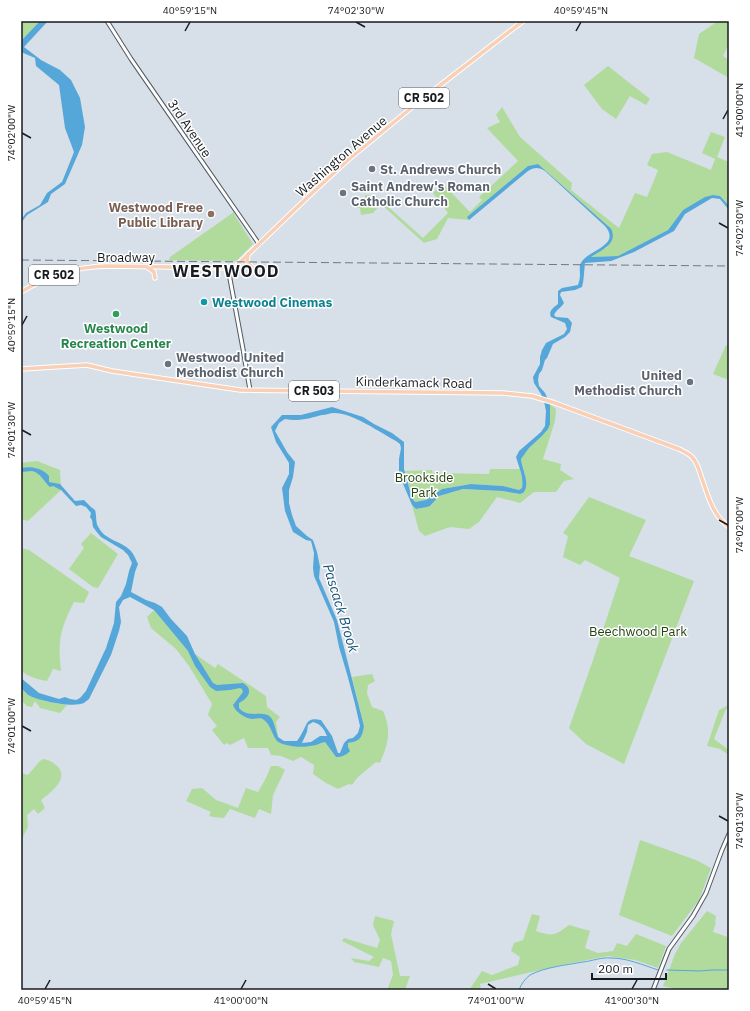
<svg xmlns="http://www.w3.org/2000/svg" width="750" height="1011" viewBox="0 0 750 1011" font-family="'IBM Plex Sans',sans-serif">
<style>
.green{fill:#b1db9d}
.water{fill:#55a7da;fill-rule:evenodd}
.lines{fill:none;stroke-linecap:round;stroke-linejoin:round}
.stream{stroke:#55a7da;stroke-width:1}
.secondary-casing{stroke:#525a62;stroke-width:5}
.primary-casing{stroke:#fff;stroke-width:5.5}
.secondary{stroke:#fff;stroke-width:3}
.primary{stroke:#f9cfb5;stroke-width:3.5}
.rail{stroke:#72787e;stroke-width:1;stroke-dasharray:8 4;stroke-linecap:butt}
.ticks{fill:none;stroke:#181b1f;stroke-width:1.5}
.worship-dot{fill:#6b7280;stroke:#fff;stroke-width:1.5}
.education-dot{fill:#8d6e63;stroke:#fff;stroke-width:1.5}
.culture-dot{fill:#0f9aa8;stroke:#fff;stroke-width:1.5}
.leisure-dot{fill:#2e9e5b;stroke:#fff;stroke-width:1.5}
.labels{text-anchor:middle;stroke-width:3;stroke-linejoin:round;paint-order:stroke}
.shield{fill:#fff;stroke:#5d5f62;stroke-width:1}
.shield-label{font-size:12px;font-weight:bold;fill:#181b1f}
.street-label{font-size:13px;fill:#181b1f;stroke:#fff}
.worship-label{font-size:13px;font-weight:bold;fill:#5b616d;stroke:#fff;text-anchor:start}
.education-label{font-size:13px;font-weight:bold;fill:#785e54;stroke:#fff;text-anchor:end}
.culture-label{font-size:13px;font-weight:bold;fill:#0d838f;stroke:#fff;text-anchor:start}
.leisure-label{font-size:13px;font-weight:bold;fill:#27864d;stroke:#fff}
.park-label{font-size:13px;fill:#244311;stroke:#fff}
.water-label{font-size:14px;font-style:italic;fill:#125174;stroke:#fff}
.district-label{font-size:17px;font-weight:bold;letter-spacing:1px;fill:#181b1f;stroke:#fff}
.neatline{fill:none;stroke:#181b1f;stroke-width:1.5}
.ticks-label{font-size:10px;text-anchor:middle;fill:#181b1f}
</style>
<rect width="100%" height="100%" fill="#d7dfe9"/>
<g class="green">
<polygon points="21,21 40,21 21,41"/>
<polygon points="718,21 729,21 729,44 723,56 729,60 729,78 694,58 699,34"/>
<polygon points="608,66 650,99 646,105 630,96 616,119 602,109 584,85"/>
<polygon points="502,107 520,137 572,183 571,190 619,228 635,193 647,197 655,178 658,170 647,165 652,154 667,152 711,170 715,159 702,153 711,132 725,137 717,157 729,162 729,206 720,196 713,195 683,210 668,230 618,256 590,257 607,247 612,231 608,226 538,164 528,166 468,217 469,220 448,218 437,239 424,243 381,204 373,213 361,215 360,208 350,206 365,200 365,195 376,196 423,238 448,213 433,193 442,183 470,212 482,200 479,197 518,161 487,128 500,122 496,115"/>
<polygon points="234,212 235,216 253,244 236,261 169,260 170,257"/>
<polygon points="726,345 729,347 729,380 713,374"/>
<polygon points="550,404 556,409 555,421 543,459 561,464 560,470 574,479 564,481 556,492 534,492 520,503 497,497 479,522 469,529 450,527 425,536 419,531 412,505 417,509 430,506 439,496 463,489 502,491 520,494 523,493 525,475 522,465 521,459 529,448 542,436 550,417"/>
<polygon points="37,461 60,470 61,490 28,521 21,519 21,463"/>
<polygon points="490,469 520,469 523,484 522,488 519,490 503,486 471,484 442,489 426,500 415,502 412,498 405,471 432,470 433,473 489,474"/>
<polygon points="589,497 646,520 629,556 694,581 624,764 586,744 569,728 593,660 620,578 585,560 580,565 563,557 568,536 563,533"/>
<polygon points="91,533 118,554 98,588 93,587 69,569 84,548 81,544"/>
<path d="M21,548l8,2 60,42 -5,11 -10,-1c-6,12 -13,26 -14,40 -1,9 0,19 1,29l-8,-2 -6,12c-10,-2 -19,-4 -26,-11z"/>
<path d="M154,610l34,41 7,3 20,14 3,-4 48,32 1,11 13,10 -4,5 3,20 31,4 15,-4 11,15 12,-10v-4h2l14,-17 -12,-49 20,-3 3,7 -7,4 -1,8 5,14 11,4c9,20 5,33 -3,52l-4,-1 -19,16 -5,7 -3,-1 -11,5 -12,-6 -13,-9 1,-9 -13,-8 -8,4 -12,-5 -10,-1 -3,-7h-20l-4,-10 -14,7 -3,-2 -3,2 -12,-15 5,-4 -9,-11 4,-11 -23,-38 -13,-17 -25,-21 -4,-11z"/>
<polygon points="21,688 28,695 48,702 67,705 60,713 40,708 35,701 32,707 27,706 21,700"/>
<polygon points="729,705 729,708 726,709 714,739 729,750 729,755 720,749 707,746 719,710"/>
<path d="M43,759c6,1 10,3 15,8 11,12 -8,26 -17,33l4,8 -7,6 -4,-5 -7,6 1,12 -7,13v-67l7,2 12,-14z"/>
<polygon points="271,766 278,766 285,770 273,795 271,814 259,809 255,818 230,809 224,818 213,817 209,816 211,812 186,801 192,789 202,788 216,800 238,808 246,788 258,792 266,778"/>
<polygon points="640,840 696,860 711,868 699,900 672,936 619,915"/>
<polygon points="707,911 716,916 715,923 716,923 713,932 728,937 729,936 729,990 680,990 663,986 675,954 681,943"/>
<path d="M532,914l8,2 -4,15c18,6 19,4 33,-6l21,6 -5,17 13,5 15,-2 4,-8 10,3 9,-12 30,12 -8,22 -23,-8 -27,-4 -46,9 -82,19 1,6h-12l13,-19 10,4 26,-10 2,-8 -9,-6 3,-8 9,-3z"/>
<polygon points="375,916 394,921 391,934 400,976 410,976 405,990 387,990 393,975 391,961 383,958 379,967 354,962 351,958 369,961 374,957 342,941 344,938 377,948 380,940 373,925"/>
</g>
<g class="water">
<polygon points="40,21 48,21 24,47 41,60 60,70 71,80 80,98 85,127 82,145 65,184 51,194 48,202 27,215 21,223 21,220 26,213 40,205 47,193 62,182 74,152 65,128 59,85 36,66 35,58 21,52 21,41"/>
<path d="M538,164l70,62c2,2 4,3 4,5 5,14 -13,20 -21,26l27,-1 50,-26 15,-20 22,-13 8,-2 7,1 9,10v4l-9,-11 -8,-1 -27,16 -11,17 -40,21 -23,9 -26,2c-1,8 -1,17 -3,24l-7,3 -14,2 -1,3 4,8c-3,5 -8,7 -10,12l2,2 12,1 4,5 -2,9 -5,5 -12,7 -6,14 -2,2 -3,10 -3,4 -1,6 1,6 6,7 5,11v20l-2,5 -6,7 -13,12 -8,11c1,11 10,25 2,34l-3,1 -18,-3 -39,-2 -24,7 -9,10 -3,1 -11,2 -4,-4 -11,-26 -2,-8v-12l2,-11 -1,-4 -4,-3c-17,-9 -43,-28 -62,-28 -4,0 -8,2 -12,2 -11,3 -25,7 -37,4l-6,4 -4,8 12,21 8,10 -2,15 -4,13v13l3,12 4,11 11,10 6,4 4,12 3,15 -1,11 18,42 27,106c-2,12 -4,15 -16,17v4l2,4c-4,4 -8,6 -14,6l-11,-15c-5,1 -10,4 -15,4 -7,2 -28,0 -33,-5 -5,-6 -6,-16 -13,-21 -4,-3 -8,-1 -12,-1 -7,-1 -17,-7 -19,-14l10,-13 -1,-3 -2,-1 -10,2 -14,1 -6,-4 -15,-21 -7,-15 -34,-41 -24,-13 -7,3 -4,7 2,15 -2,9 -8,24 -22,44c0,0 -4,3 -5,4 -12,5 -45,-2 -56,-8 -2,-2 -5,-5 -7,-7v-10l18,15 20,6 6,-2 5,2 6,1 4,-2 6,-7 20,-43 8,-25 2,-21 5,-6 5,-12 3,-13 3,-8 -4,-8 -5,-5 -22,-13 -5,-6 -3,-4 -1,-7 -2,-3 1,-4 -5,-6 -5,-2 -5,1 -15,-16 -8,-4 -3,1c-6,-5 -9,-14 -18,-16 -3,0 -8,1 -11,1v-4c10,-2 21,0 28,8v6l11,2 15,17 9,-1 7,7 4,3c2,6 0,13 4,18 6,12 22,13 31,22 4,4 6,10 8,14l-3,8 -4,20 15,8 9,3 7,4 9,12 16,17 8,18 18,29 4,2 26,-2c12,7 4,16 -4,20v5c2,2 3,3 5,4 9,5 24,-3 29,9 2,5 3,11 5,16l6,4h13c2,-3 4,-6 5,-8 6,-11 5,-16 19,-13l11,16 6,17h2l4,-10 4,-4 5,-1 5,-5 2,-7 -5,-22 -8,-30 -8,-27 -5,-25 -20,-46 -1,-8 1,-15 -3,-12 -5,-1 -13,-8 -8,-21 -3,-23 7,-14v-11l-13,-21 -5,-15 11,-12h19l31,-8 31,10 11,7 18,9 12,9v27l8,29 3,4 11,-2 16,-11 29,-5 32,2 16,4 3,-2c2,-10 -3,-21 -6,-31l3,-6 22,-19 4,-6 1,-15 -2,-10 -3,-7 -7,-11 -1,-6 7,-13v-7l2,-7 4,-7 18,-9 3,-5 -2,-6 -14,-6c-3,-6 3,-10 7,-13v-13l4,-3 16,-3c1,-3 2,-7 2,-10 0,-4 -1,-9 1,-12 6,-13 41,-17 24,-37l-60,-55c-6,-4 -11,-4 -17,0l-59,49 -2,-3 61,-51zM313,722c8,2 11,7 14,14h-7l-9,6 -9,1 5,-11 1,-7z"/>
</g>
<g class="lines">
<g class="stream">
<polyline points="667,970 700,971 711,970 729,970"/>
<path d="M519,990c2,-6 6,-11 11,-15 15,-8 37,-10 53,-13 9,-1 19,-5 28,-4 16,0 32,7 47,12"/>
</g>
<defs>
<g id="secondary">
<polyline points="107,21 131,59 187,140 259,244"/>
<polyline points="234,268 230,273 230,279 243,349 250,390"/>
<polyline points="653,990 669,949 693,916 706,893 722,850 729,834"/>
</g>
<g id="primary">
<polyline points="248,254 247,262 253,268"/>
<polyline points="147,267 154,272 155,278"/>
<path d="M21,292c28,-17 53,-25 86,-26l127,2 76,-73 38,-35 68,-56 107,-83"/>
<path d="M21,369l66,-4 25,6 128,19 263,3 29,3 23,7 124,46c4,2 9,4 13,8 5,5 7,12 9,19 7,19 11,39 28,51"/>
</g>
</defs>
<use href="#secondary" class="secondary-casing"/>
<use href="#primary" class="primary-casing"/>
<use href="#secondary" class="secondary"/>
<use href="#primary" class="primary"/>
<polyline class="rail" points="21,260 729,266"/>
</g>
<path class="ticks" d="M356,22l9,5M185,31l5,-9M576,31l5,-9M723,119l5,-9M22,133l9,5M719,223l9,5M22,325l5,-9M22,430l9,5M719,520l9,5M22,726l9,5M719,816l9,5M488,984l8,5M45,989l5,-9M241,989l5,-9M632,989l5,-9"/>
<g class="worship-dot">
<circle cx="372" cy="169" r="4"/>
<circle cx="343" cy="193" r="4"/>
<circle cx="168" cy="364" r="4"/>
<circle cx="690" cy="382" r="4"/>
</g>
<circle class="education-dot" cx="211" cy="214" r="4"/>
<circle class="culture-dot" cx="204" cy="302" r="4"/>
<circle class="leisure-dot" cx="116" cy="314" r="4"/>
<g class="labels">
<g class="shield">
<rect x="399" y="88" width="50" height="20" rx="3"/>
<rect x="29" y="265" width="50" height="20" rx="3"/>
<rect x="289" y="381" width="50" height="20" rx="3"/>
</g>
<g class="shield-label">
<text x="424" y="102">CR 502</text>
<text x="54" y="279">CR 502</text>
<text x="314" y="395">CR 503</text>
</g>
<g class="street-label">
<text transform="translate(190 128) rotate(56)" y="5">3rd Avenue</text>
<text transform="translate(341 156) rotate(-41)" y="5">Washington Avenue</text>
<text x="126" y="262">Broadway</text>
<text transform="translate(414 382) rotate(1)" y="5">Kinderkamack Road</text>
</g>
<g class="worship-label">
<text x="380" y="174">St. Andrews Church</text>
<text x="351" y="191">Saint Andrew's Roman<tspan x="351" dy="15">Catholic Church</tspan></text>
<text x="176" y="362">Westwood United<tspan x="176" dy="15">Methodist Church</tspan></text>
<text x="682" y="380" text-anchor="end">United<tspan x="682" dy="15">Methodist Church</tspan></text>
</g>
<g class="education-label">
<text x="203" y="212">Westwood Free<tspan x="203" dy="15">Public Library</tspan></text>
</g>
<g class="culture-label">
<text x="212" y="307">Westwood Cinemas</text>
</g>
<g class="leisure-label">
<text x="116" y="333">Westwood<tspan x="116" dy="15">Recreation Center</tspan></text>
</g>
<g class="park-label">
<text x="424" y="482">Brookside<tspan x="424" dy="15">Park</tspan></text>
<text x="638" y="636">Beechwood Park</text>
</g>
<g class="water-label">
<text transform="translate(341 608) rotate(73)" y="5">Pascack Brook</text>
</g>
<g class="district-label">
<text x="226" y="277">WESTWOOD</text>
</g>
</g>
<rect width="750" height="1011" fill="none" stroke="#ffffff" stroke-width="44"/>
<path d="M592 973v6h74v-6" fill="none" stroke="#181b1f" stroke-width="2"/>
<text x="598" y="973" font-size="12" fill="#181b1f" stroke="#ffffff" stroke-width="3" paint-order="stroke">200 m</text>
<rect x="22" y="22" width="706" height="967" class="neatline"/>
<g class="ticks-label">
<text x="190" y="14">40°59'15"N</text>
<text x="356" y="14">74°02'30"W</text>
<text x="581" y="14">40°59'45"N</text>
<text transform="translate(739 110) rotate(-90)" y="4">41°00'00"N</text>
<text transform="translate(11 133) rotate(-90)" y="4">74°02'00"W</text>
<text transform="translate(739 228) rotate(-90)" y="4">74°02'30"W</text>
<text transform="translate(11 325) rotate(-90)" y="4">40°59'15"N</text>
<text transform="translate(11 430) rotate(-90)" y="4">74°01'30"W</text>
<text transform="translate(739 525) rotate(-90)" y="4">74°02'00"W</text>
<text transform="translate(11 726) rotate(-90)" y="4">74°01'00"W</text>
<text transform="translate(739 821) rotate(-90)" y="4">74°01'30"W</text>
<text x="45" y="1004">40°59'45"N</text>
<text x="241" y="1004">41°00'00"N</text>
<text x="496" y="1004">74°01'00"W</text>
<text x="632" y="1004">41°00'30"N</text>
</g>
</svg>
